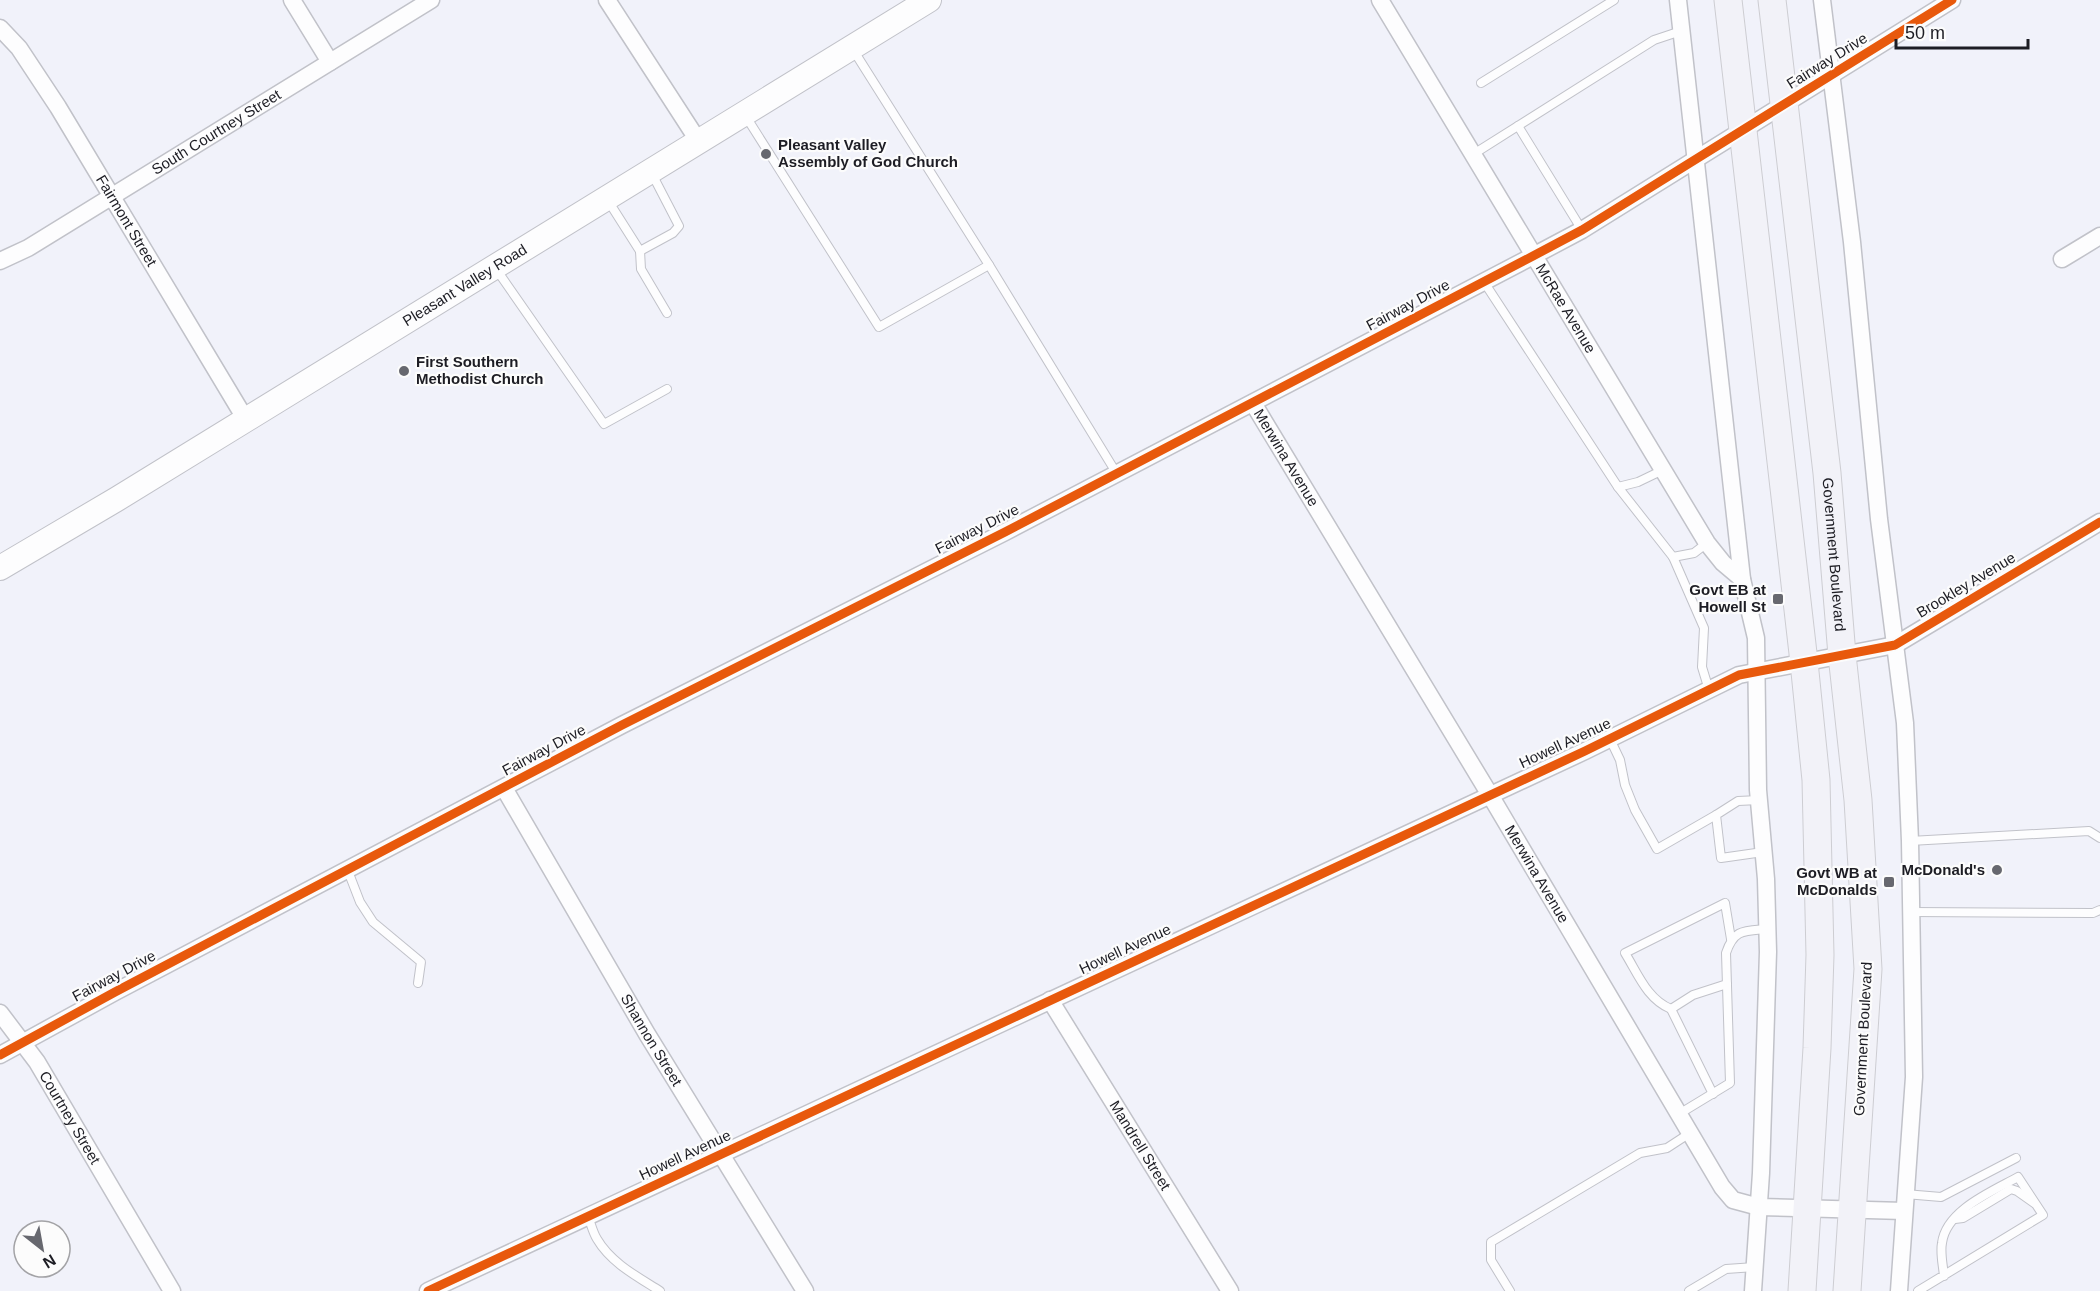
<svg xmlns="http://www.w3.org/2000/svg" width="2100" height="1291" viewBox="0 0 2100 1291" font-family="Helvetica,sans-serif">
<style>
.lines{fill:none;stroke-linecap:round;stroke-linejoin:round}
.lane-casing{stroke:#c1c2c9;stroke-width:10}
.street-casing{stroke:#c1c2c9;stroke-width:19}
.secondary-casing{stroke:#c1c2c9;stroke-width:26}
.primary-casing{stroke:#cdcdd2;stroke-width:29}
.lane{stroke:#fdfdfe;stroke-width:8}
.street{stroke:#fdfdfe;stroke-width:16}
.secondary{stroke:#fdfdfe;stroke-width:24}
.primary{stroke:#f2f2f8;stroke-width:27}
.cycleway-casing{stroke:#fcfcfc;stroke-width:13}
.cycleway{stroke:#e8590c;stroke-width:9}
.poi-dot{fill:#67686f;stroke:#fcfcfc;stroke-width:2}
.labels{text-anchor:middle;stroke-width:4.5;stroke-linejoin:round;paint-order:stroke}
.street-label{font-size:15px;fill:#1d1d24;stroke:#fcfcfc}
.poi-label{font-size:15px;font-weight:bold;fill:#1d1d24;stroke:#fcfcfc;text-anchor:end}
</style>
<rect width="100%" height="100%" fill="#f1f2fa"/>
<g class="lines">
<defs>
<g id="lane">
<polyline points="852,48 989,265 1117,474"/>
<polyline points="1481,83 1614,0"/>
<polyline points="745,115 879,327 989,265"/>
<polyline points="1518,126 1582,230"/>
<polyline points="1472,155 1654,40 1681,31"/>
<polyline points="607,199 640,251 673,233 679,226 651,172"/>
<polyline points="640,251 641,269 667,313"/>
<polyline points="496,269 604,424 667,389"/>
<polyline points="1484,282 1618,487 1638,482 1663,470"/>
<polyline points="1618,487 1673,557 1694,553 1707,543"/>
<polyline points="1673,557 1704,628 1702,667 1709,690"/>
<polyline points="1610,739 1620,760 1625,785 1635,810 1657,849 1716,815"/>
<polyline points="1759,800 1738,801 1716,815 1721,858 1763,852"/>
<polyline points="1910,841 2089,831 2100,838"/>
<polyline points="348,871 360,902 373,922 421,962 418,983"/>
<polyline points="1911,912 2093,913 2100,910"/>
<path d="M1671,1009c-24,-10 -33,-35 -46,-56l100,-50 6,36"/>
<polyline points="1713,1094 1671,1009 1693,995 1727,984"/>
<path d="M1679,1114l51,-31 -4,-130c8,-24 18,-22 41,-24"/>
<polyline points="1905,1194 1941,1197 2016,1158"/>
<path d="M588,1216c3,8 5,17 9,23 14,24 41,38 63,52"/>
<polyline points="1955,1219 1963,1218 2011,1189 2017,1191 2034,1203"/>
<polyline points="1510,1291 1491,1260 1491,1242 1640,1153 1667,1148 1690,1133"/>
<polyline points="1689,1291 1726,1269 1755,1267"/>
<path d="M1918,1291l125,-76 -25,-38c-25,14 -72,33 -76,66 -2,10 1,22 2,33"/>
</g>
<g id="street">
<polyline points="292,0 330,62"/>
<polyline points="607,0 699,142"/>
<path id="s1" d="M1380,0l327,543 16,20 19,16"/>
<polyline points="1678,0 1742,579 1756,638 1758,790 1766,879 1768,952 1761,1173 1753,1291"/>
<polyline points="1822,0 1852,242 1879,519 1905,723 1910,841 1914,1077 1899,1291"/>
<path id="s2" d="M0,28l19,20 39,59 188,313"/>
<polyline points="2062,259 2100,236"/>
<path id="s3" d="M0,261l28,-13 403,-248"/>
<path id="s4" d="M1253,403l237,392 232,392 11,13 26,7 145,4"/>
<path id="s5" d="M504,788l143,246 158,257"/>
<path id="s6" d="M1050,1000l180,291"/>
<path id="s7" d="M0,1013l37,49 135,229"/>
<polyline points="0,1055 115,992 622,725 1005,532 1533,256 1582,230 1952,0"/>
<polyline points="428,1291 1585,751 1739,675 1895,645 2100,522"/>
</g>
<g id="secondary">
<path id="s8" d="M0,568l117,-69 812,-499"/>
</g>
<g id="primary">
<polyline points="1728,0 1804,662 1816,780 1820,955 1817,1048 1802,1291"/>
<path id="s9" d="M1772,0l55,473 15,182 16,145 10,169 -21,322"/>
</g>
</defs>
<use href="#lane" class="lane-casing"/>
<use href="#street" class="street-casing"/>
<use href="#secondary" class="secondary-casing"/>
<use href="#primary" class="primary-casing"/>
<use href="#lane" class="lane"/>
<use href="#street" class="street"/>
<use href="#secondary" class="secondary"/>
<use href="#primary" class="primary"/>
<defs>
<g id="cycleway">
<polyline points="0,1055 115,992 622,725 1005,532 1533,256 1582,230 1952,0"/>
<polyline points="428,1291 1585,751 1739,675 1895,645 2100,522"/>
</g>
</defs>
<use href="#cycleway" class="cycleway-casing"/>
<use href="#cycleway" class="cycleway"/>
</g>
<g class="poi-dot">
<circle cx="766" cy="154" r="6"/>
<circle cx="404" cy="371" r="6"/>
<rect x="1772" y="593" width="12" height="12" rx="3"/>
<circle cx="1997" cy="870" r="6"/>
<rect x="1883" y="876" width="12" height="12" rx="3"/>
</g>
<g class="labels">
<g class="street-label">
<text transform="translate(1827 61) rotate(-32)" y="5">Fairway Drive</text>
<text dy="5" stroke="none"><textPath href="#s3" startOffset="252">South Courtney Street</textPath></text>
<text dy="5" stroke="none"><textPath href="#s2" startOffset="231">Fairmont Street</textPath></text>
<text dy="5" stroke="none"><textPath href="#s8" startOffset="544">Pleasant Valley Road</textPath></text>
<text transform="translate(1408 305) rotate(-28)" y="5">Fairway Drive</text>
<text dy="5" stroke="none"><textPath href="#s1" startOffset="360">McRae Avenue</textPath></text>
<text dy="5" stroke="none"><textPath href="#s4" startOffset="64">Merwina Avenue</textPath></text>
<text transform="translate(977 529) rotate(-27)" y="5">Fairway Drive</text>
<text dy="5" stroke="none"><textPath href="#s9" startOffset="558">Government Boulevard</textPath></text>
<text transform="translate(1966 585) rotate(-31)" y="5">Brookley Avenue</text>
<text transform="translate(1565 743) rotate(-25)" y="5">Howell Avenue</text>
<text transform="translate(544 750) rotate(-28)" y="5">Fairway Drive</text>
<text dy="5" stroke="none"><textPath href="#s4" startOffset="550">Merwina Avenue</textPath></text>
<text transform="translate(1125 949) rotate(-25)" y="5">Howell Avenue</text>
<text transform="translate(114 976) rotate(-28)" y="5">Fairway Drive</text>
<text transform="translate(1863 1039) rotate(-87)" y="5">Government Boulevard</text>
<text dy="5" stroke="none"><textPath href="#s5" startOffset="292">Shannon Street</textPath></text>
<text dy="5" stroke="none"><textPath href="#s7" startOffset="126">Courtney Street</textPath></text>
<text dy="5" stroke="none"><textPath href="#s6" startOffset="171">Mandrell Street</textPath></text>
<text transform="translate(685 1155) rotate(-25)" y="5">Howell Avenue</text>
</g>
<g class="poi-label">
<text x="778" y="150" text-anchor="start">Pleasant Valley<tspan x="778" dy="17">Assembly of God Church</tspan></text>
<text x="416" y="367" text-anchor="start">First Southern<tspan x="416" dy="17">Methodist Church</tspan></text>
<text x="1766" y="595">Govt EB at<tspan x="1766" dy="17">Howell St</tspan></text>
<text x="1985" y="875">McDonald's</text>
<text x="1877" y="878">Govt WB at<tspan x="1877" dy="17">McDonalds</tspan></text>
</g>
</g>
<g transform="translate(42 1249) rotate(149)"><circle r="28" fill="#fcfcfc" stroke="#a3a3a6" stroke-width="1.5"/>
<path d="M0-4.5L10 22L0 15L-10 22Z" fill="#67686f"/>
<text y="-9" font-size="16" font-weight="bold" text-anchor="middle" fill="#1d1d24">N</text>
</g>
<path d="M1896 39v9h132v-9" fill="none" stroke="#1d1d24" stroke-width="3"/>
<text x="1905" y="39" font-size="18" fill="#1d1d24" stroke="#fcfcfc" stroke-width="4.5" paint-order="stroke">50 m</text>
</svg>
